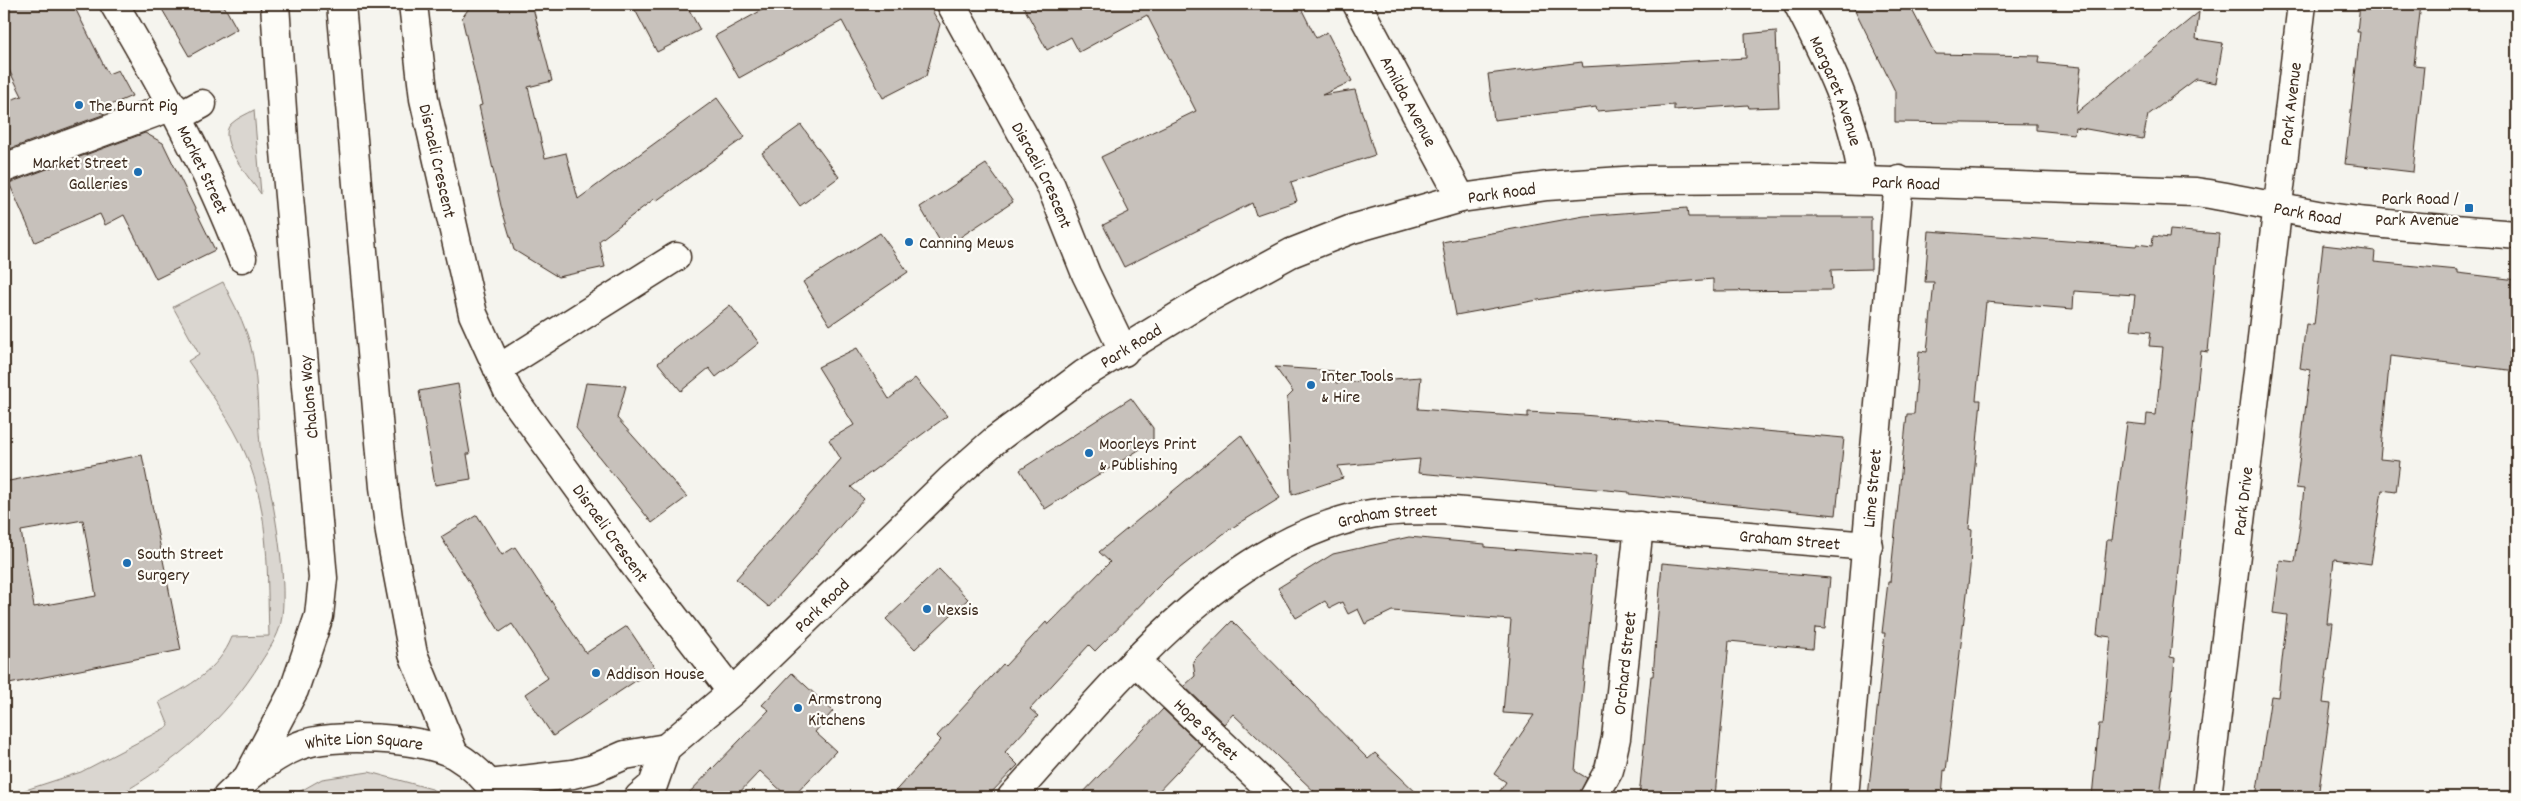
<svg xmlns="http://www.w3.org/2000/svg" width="2521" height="801" viewBox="0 0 2521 801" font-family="Dekko,sans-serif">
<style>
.green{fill:#dad6d0;stroke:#8a8077}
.building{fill:#c7c1bb;stroke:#3b2a1e;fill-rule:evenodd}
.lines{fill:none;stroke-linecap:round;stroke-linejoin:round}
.minor-casing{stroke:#3b2a1e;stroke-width:31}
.major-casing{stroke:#3b2a1e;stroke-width:31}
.minor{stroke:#fdfcf7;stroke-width:28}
.major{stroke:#fdfcf7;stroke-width:28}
.poi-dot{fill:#1f6fb2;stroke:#fdfcf7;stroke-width:2}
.labels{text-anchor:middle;stroke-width:4.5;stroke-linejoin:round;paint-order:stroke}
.street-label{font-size:18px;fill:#3b2a1e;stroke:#fdfcf7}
.poi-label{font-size:18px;fill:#3b2a1e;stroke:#fdfcf7;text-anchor:start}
</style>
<rect width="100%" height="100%" fill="#f5f4ee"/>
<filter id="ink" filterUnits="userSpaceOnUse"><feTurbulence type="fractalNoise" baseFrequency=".02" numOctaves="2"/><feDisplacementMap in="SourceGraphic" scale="10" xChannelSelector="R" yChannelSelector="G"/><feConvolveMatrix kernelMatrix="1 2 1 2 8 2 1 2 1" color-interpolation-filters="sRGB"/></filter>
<g filter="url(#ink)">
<g class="green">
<path d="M254,110l7,84c-10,-14 -46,-55 -30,-70 6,-6 16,-10 23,-14z"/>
<path d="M223,282c8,17 18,34 24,52 13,37 9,81 14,120 2,10 6,19 8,29 7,36 19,103 12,139 -3,15 -12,27 -20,40 -35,57 -88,103 -146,135h-111l77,-25 88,-46 -10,-24c29,-15 60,-32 73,-65l37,-1c-2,-60 1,-125 -23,-181 -14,-34 -37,-64 -58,-94l11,-7 -26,-47z"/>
<polygon points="369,772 432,789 442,797 290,797 322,779"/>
</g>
<g class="building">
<polygon points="4,4 73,4 108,74 118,70 132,96 97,111 105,114 4,151 4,102 22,96 4,60"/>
<polygon points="159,4 223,4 237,29 189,56"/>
<polygon points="472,4 532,4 552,81 528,87 545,158 566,153 578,199 717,98 745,137 656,201 654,199 599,241 605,267 558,277 514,250 501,206 479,106 482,105 462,18"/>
<polygon points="632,4 686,4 700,30 657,52"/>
<polygon points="773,4 928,4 940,24 926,76 883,98 842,21 739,78 715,36"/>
<polygon points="1022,4 1299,4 1316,38 1327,32 1352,81 1322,95 1355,90 1375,155 1291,182 1297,201 1256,215 1252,203 1124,267 1103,225 1129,212 1101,157 1196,111 1147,15 1079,52 1071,37 1047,50"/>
<polygon points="1852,4 1909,4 1935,54 2040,56 2039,63 2081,67 2076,113 2199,12 2196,39 2223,43 2216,83 2196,79 2148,115 2143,139 2075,127 2074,134 2036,130 2036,124 1895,122 1895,91"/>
<polygon points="2360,4 2421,4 2414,65 2424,66 2413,172 2345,164 2360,32 2357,32"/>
<polygon points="1776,31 1779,107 1749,108 1748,105 1674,110 1674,105 1597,111 1596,107 1494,120 1488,74 1582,62 1583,67 1746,58 1745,34"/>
<polygon points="801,125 839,177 800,206 762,153"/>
<polygon points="145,133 163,143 215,250 156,279 124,215 105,225 100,214 35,242 9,183"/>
<polygon points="986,164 1013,202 944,248 920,207"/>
<polygon points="1687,208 1688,217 1871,217 1871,269 1831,270 1832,290 1713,291 1713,279 1593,290 1456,315 1442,242 1584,216"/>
<polygon points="2170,230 2219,234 2208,352 2201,351 2170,657 2175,658 2170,716 2160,797 2092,797 2099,724 2103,724 2111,637 2097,635 2107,540 2112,540 2127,423 2146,425 2147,414 2156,415 2163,347 2149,346 2151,332 2131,330 2135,295 2074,291 2073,309 1986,302 1976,400 1981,400 1969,529 1972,530 1970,568 1946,771 1944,770 1942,797 1868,797 1885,633 1882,633 1888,582 1890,582 1907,414 1914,414 1919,351 1927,352 1934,282 1925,282 1929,231 2136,246 2137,244 2152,246 2153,236 2169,238"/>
<polygon points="880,233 908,272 830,325 803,282"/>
<polygon points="2323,245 2375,251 2374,262 2458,270 2458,273 2517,280 2517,371 2390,356 2380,459 2400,461 2396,492 2382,490 2371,564 2334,559 2327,623 2333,623 2323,703 2331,704 2318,797 2256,797 2271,696 2278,697 2287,615 2273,613 2280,560 2295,562 2300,525 2304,489 2296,488 2310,370 2300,368 2306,324 2314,325"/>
<polygon points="730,305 759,343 716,377 709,368 681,391 658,363"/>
<polygon points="857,348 889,399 915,378 947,416 851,487 864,499 769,607 736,579 841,459 829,440 854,425 818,367"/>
<polygon points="1275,367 1335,371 1336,383 1421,377 1418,409 1528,417 1528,412 1583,415 1844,438 1836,515 1629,494 1629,492 1418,473 1420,459 1338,466 1343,478 1292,495 1287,398 1293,392"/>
<polygon points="586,383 626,386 617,418 687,497 652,523 576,428"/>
<polygon points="458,384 470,454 467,454 471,479 435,485 419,391"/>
<polygon points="1131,398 1153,428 1153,441 1045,509 1020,470"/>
<polygon points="1241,435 1280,498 1227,531 1166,579 1095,651 1089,645 1030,709 1038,716 1005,752 1018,765 987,797 890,797 941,740 937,736 1003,664 1005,666 1046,622 1048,625 1110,562 1099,552"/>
<path d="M142,455l39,195 -177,35v-203zM83,520l13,76 -62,11 -13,-76z"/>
<polygon points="477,515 502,555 515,547 586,653 627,626 655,668 553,736 525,694 548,678 512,624 500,632 441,537"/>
<polygon points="1409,537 1485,544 1485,547 1596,556 1575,771 1587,778 1578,797 1496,797 1506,782 1494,774 1534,715 1503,713 1511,620 1392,611 1365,624 1358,609 1348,614 1342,602 1330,608 1325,601 1296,618 1278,588 1333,554"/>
<polygon points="1662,563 1830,578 1825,629 1815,628 1813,649 1729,641 1715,797 1639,797 1651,676 1653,676"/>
<polygon points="939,569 968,599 915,649 886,619"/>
<polygon points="1232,621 1368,759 1375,753 1421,797 1320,797 1233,714 1224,724 1184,686 1195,676 1193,661"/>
<polygon points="792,673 833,711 815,732 836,751 793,797 788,797 760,771 735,797 685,797 769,710 762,705"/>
<polygon points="1163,709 1202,746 1153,797 1079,797"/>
</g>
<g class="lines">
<defs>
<g id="minor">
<path id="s1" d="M114,4c48,82 94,164 128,254"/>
<path id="s2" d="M413,4l11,95 49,215 35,77 130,179 94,122"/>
<path id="s3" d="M951,4l100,182 35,88 38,78"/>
<path id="s4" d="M1357,4l104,194"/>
<path id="s5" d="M1798,4c28,54 59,115 64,176"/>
<polyline points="178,117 202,104"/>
<polyline points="4,168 173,106"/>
<polyline points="498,369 676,257"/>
<path id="s6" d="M1135,661l143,136"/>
<polyline points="489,784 573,774 593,769 625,755 666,748"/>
<path id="s7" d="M639,797l14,-12 13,-37 66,-56 218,-212 44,-39 90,-67 121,-74 86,-47 61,-24 109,-31 86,-12 91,-6 163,-1 395,13c52,7 102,22 154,28 55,7 112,10 167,15"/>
<path id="s8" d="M1012,797c94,-104 208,-253 353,-282 25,-5 50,-5 76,-5l427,36"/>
<path id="s9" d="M1594,797l15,-27 7,-32 23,-212"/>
<path id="s10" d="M1844,797l55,-617"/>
<path id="s11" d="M2207,797l95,-793"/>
</g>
<g id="major">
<polyline points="341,4 384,487 390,533 413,654 454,754"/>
<polyline points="249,775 294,690 319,616 323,578 284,140 275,4"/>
<path id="s12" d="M227,797c20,-20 44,-40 71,-51 32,-14 127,-9 157,9 17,10 33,26 44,42"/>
</g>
</defs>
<use href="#minor" class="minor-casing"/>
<use href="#major" class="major-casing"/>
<use href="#minor" class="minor"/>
<use href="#major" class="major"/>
</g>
</g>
<g class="poi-dot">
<circle cx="79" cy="105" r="5"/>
<circle cx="138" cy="172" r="5"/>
<rect x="2464" y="203" width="10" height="10" rx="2.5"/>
<circle cx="909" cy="242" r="5"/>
<circle cx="1311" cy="385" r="5"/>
<circle cx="1089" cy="453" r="5"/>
<circle cx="127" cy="563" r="5"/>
<circle cx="927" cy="609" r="5"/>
<circle cx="596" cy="673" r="5"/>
<circle cx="798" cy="708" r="5"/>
</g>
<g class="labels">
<g class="street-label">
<text dy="6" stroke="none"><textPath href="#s5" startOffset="95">Margaret Avenue</textPath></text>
<text dy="6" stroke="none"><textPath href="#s4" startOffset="110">Amilda Avenue</textPath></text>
<text dy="6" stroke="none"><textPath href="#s11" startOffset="698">Park Avenue</textPath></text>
<text dy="6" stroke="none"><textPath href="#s2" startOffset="159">Disraeli Crescent</textPath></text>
<text dy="6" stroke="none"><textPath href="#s1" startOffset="188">Market Street</textPath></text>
<text dy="6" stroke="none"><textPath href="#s3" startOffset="194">Disraeli Crescent</textPath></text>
<text dy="6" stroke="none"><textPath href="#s7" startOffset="1484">Park Road</textPath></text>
<text dy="6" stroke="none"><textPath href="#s7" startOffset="1079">Park Road</textPath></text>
<text dy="6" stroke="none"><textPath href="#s7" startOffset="1888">Park Road</textPath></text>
<text dy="6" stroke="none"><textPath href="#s7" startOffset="674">Park Road</textPath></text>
<text transform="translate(308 397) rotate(-95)" y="6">Chalons Way</text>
<text dy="6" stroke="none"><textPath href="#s10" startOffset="310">Lime Street</textPath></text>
<text dy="6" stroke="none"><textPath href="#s11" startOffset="298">Park Drive</textPath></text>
<text dy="6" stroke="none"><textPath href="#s8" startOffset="482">Graham Street</textPath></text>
<text dy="6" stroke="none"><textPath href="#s2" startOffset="576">Disraeli Crescent</textPath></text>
<text dy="6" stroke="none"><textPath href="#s8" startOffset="886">Graham Street</textPath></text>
<text dy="6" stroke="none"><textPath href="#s7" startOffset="269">Park Road</textPath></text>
<text dy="6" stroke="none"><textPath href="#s9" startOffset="139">Orchard Street</textPath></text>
<text dy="6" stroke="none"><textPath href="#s6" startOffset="99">Hope Street</textPath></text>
<text dy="6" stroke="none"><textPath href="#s12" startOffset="155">White Lion Square</textPath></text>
</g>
<g class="poi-label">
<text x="89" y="111">The Burnt Pig</text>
<text x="128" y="168" text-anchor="end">Market Street<tspan x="128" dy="21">Galleries</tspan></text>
<text x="2459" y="204" text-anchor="end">Park Road /<tspan x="2459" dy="21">Park Avenue</tspan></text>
<text x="919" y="248">Canning Mews</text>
<text x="1321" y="381">Inter Tools<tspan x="1321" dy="21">&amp; Hire</tspan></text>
<text x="1099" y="449">Moorleys Print<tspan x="1099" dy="21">&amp; Publishing</tspan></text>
<text x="137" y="559">South Street<tspan x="137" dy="21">Surgery</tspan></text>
<text x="937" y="615">Nexsis</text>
<text x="606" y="679">Addison House</text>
<text x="808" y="704">Armstrong<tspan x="808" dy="21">Kitchens</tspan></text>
</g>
</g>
<rect width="2521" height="801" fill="none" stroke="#fdfcf7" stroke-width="20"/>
<rect x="10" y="10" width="2501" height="781" fill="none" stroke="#3b2a1e" stroke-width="2" filter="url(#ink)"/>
</svg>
